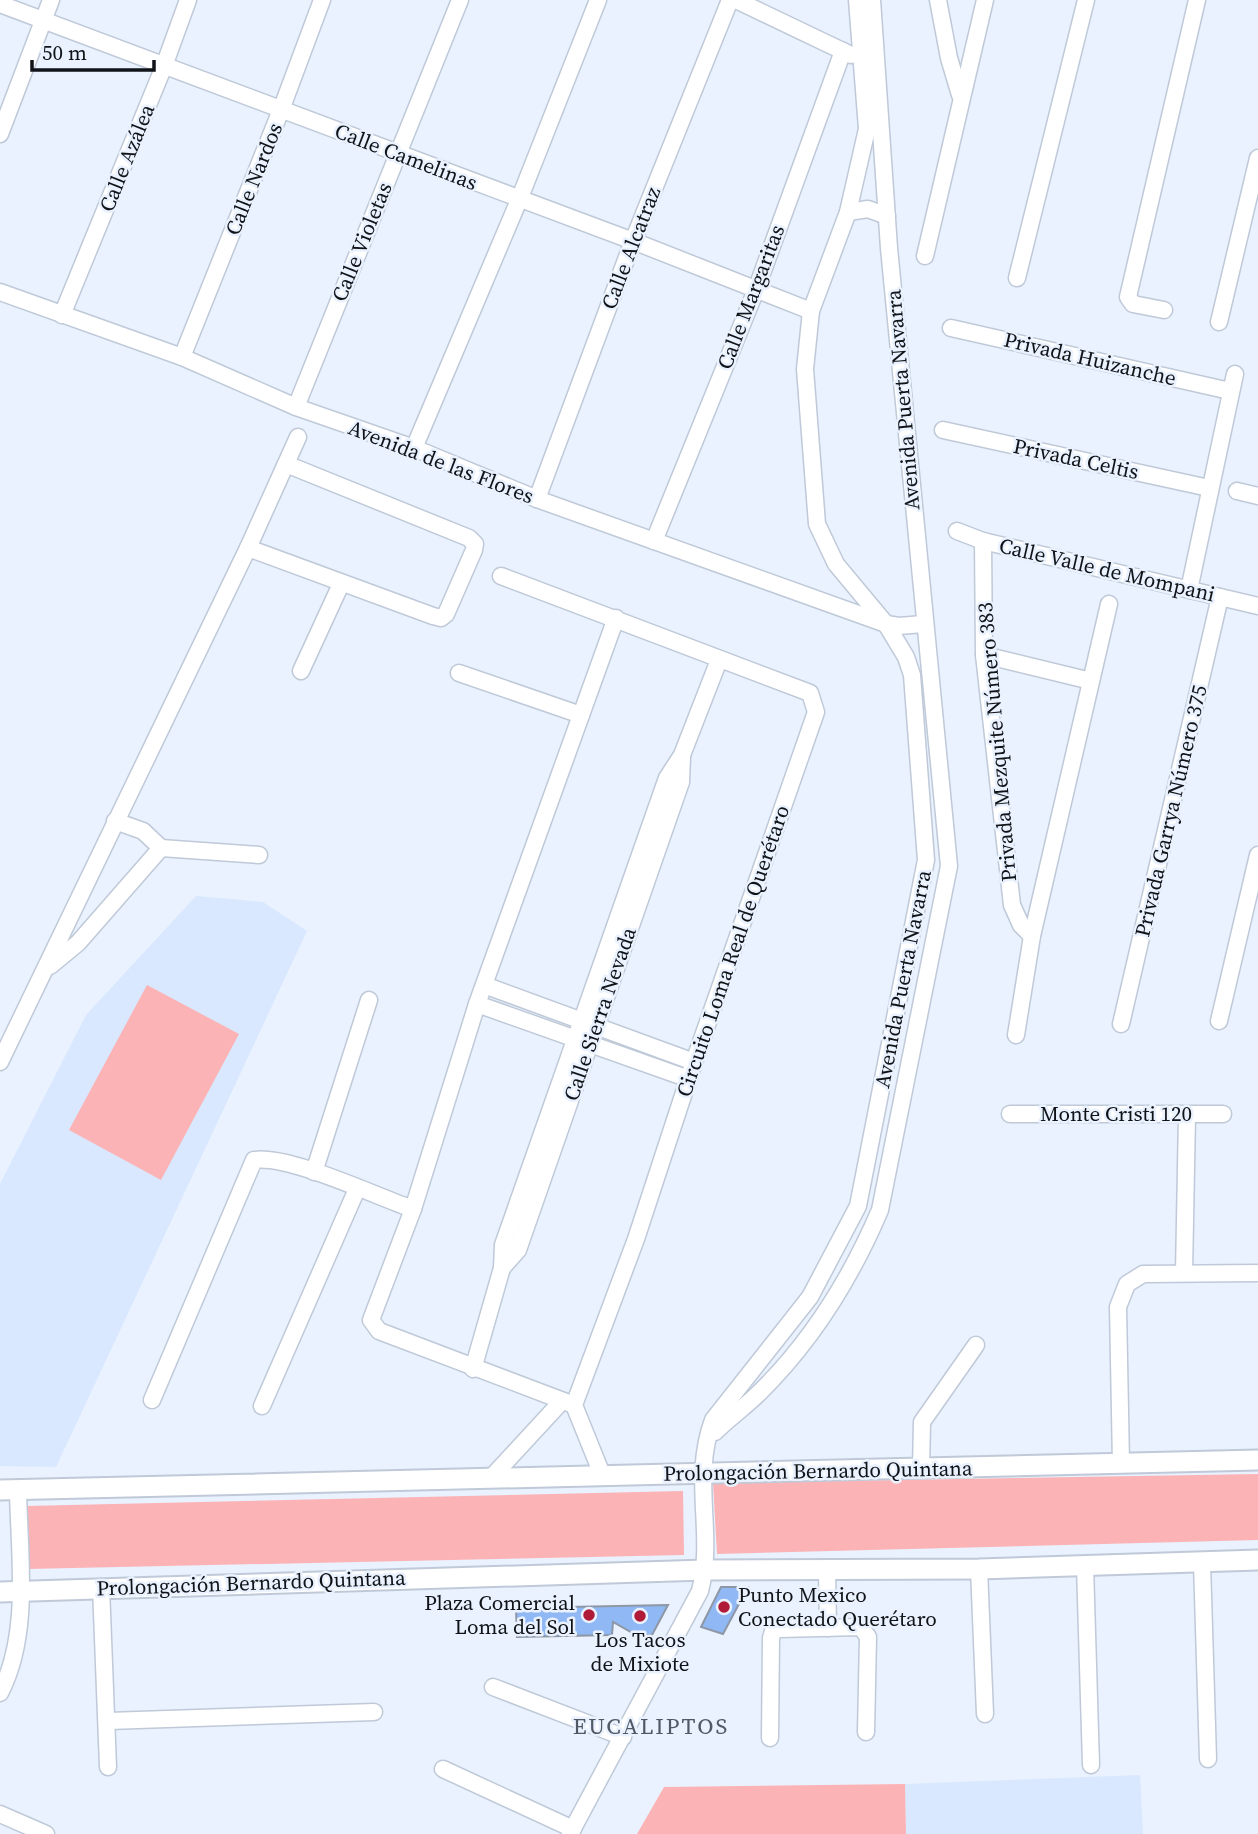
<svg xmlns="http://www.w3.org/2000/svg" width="1258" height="1834" viewBox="0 0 1258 1834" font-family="'Source Serif 4',serif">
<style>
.built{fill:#d9e8fe}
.green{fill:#fcb3b5}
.building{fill:#90b8f4;stroke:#8e97a5;stroke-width:2}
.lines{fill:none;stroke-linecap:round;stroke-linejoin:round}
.minor-casing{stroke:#bfc9d8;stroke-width:19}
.major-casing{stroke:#bfc9d8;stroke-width:23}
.minor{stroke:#fff;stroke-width:16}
.major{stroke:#fff;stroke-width:19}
.poi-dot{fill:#b01c38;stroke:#e9f2fe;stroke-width:2.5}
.labels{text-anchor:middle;stroke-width:5;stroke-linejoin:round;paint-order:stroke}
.street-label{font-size:21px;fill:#101318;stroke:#e9f2fe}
.poi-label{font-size:21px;fill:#101318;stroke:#e9f2fe;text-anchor:start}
.neighbourhood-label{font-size:23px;letter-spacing:2px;fill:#505965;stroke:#e9f2fe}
</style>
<rect width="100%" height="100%" fill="#e9f2fe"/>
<g class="built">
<polygon points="196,896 263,902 307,931 56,1467 0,1466 0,1184 86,1015"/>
<polygon points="1140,1775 1143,1834 906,1834 905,1784"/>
</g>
<g class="green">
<polygon points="147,985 239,1034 161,1180 69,1130"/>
<polygon points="1258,1474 1258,1540 717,1554 713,1483"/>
<polygon points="683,1491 684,1555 27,1569 26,1506"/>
<polygon points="905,1784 906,1834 637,1834 664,1787"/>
</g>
<g class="building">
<polygon points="721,1587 748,1587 723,1634 701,1627"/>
<polygon points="668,1605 652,1635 636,1635 613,1622 612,1635 517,1637 516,1608"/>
</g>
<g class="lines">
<defs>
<g id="minor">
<polyline points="736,0 851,55"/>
<polyline points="938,0 949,58 960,95"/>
<polyline points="0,4 633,241 811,311"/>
<polyline points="0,134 51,0"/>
<polyline points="848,212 868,209 887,216"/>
<polyline points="925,256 985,0"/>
<polyline points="1017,278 1086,0"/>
<polyline points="0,292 182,357 296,407 414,448 537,499 886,624 899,626 923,624"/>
<polyline points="1164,310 1133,304 1128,297 1197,0"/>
<polyline points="62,315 164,66 188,0"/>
<polyline points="1219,322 1258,158"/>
<polyline points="951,328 1230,391"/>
<polyline points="182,357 281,110 322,0"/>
<polyline points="296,407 460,0"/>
<polyline points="943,430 1209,488"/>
<polyline points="414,448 519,200 598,0"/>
<polyline points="1237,491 1258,496"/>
<polyline points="537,499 633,241 730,0"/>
<polyline points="957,531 983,541 1258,606"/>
<polyline points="654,541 756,290 843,51"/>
<polyline points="983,541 984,655 1012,905 1021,925 1032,936"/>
<polyline points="248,548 433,616 441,618 446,614 474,550 475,544 469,538 286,464"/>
<polyline points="501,576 810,693 816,712 694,1062 636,1239 574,1405 603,1477"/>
<polyline points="1189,590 1235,374"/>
<polyline points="984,655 1091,681"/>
<polyline points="301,671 341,584"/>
<polyline points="459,673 581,715"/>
<polyline points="115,821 143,831 161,848 259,855"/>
<polyline points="50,966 78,943 161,848"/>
<polyline points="484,985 694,1062"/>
<polyline points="477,1004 689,1079"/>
<polyline points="1219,1021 1258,855"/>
<polyline points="1121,1024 1220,597"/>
<polyline points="1016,1035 1032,936 1109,604"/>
<polyline points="0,1062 248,548 298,437"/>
<polyline points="1010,1114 1223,1114"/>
<polyline points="314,1172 369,1000"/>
<polyline points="502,1268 518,1250 681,782 682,757"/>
<polyline points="1184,1273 1187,1115"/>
<polyline points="473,1369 502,1268 503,1245 667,778 682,755 719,660"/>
<path d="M152,1400l102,-240c36,-5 121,36 159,49"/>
<polyline points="574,1405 379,1331 371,1320 413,1209 477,1004 616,618"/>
<polyline points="262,1406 357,1189"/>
<path d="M715,1432c14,-14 30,-25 44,-39 53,-52 92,-115 121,-183l69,-344 -60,-618 -17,-248"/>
<polyline points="1121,1464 1118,1307 1127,1284 1143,1274 1258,1273"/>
<polyline points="921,1469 922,1422 976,1345"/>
<polyline points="490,1479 562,1401"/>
<polyline points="1202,1563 1208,1759"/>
<polyline points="1085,1566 1091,1765"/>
<polyline points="979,1569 985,1714"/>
<polyline points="827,1570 828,1628"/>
<polyline points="101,1587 108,1767"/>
<polyline points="493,1687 623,1737"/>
<path d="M0,1693c31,-60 19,-138 18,-203"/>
<polyline points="108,1721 374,1712"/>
<polyline points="770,1738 771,1638 773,1631 779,1629 861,1627 868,1637 866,1732"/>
<polyline points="443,1769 573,1829"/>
<polyline points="0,1814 46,1834"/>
<path d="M570,1834l130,-243c15,-57 -9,-111 13,-171l97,-123 48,-91 68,-346 -14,-185 -6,-18 -20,-33 -50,-60 -19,-40 -12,-155 6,-58 37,-99 19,-83 -10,-129"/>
</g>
<g id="major">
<polyline points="0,1490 1258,1460"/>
<polyline points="0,1592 705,1570 979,1569 1258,1560"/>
</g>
</defs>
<use href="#minor" class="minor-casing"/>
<use href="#major" class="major-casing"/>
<use href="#minor" class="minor"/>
<use href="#major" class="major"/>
</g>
<g class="poi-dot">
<circle cx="724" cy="1607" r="7"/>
<circle cx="589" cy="1615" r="7"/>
<circle cx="640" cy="1616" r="7"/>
</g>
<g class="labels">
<g class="street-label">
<text transform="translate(406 157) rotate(21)" y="7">Calle Camelinas</text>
<text transform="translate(127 158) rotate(-68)" y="7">Calle Azálea</text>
<text transform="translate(254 179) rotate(-68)" y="7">Calle Nardos</text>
<text transform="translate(362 242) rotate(-68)" y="7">Calle Violetas</text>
<text transform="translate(631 248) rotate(-69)" y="7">Calle Alcatraz</text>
<text transform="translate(751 297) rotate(-69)" y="7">Calle Margaritas</text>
<text transform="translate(1090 359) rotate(13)" y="7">Privada Huizanche</text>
<text transform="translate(903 400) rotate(-95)" y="7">Avenida Puerta Navarra</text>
<text transform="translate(1076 459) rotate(12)" y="7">Privada Celtis</text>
<text transform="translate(441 462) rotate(21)" y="7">Avenida de las Flores</text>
<text transform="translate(1107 570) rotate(13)" y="7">Calle Valle de Mompani</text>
<text transform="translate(997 742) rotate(-95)" y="7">Privada Mezquite Número 383</text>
<text transform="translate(1171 811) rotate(-77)" y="7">Privada Garrya Número 375</text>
<text transform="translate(733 951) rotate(-71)" y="7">Circuito Loma Real de Querétaro</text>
<text transform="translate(903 979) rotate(-79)" y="7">Avenida Puerta Navarra</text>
<text transform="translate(600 1014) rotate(-71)" y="7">Calle Sierra Nevada</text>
<text x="1116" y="1121">Monte Cristi 120</text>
<text transform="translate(818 1471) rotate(-1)" y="7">Prolongación Bernardo Quintana</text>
<text transform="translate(251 1583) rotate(-2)" y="7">Prolongación Bernardo Quintana</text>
</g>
<g class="poi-label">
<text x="738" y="1602">Punto Mexico<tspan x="738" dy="24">Conectado Querétaro</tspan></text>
<text x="575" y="1610" text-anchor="end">Plaza Comercial<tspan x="575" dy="24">Loma del Sol</tspan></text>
<text x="640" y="1647" text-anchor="middle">Los Tacos<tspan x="640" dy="24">de Mixiote</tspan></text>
</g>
<g class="neighbourhood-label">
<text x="651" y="1734">EUCALIPTOS</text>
</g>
</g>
<path d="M32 60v10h122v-10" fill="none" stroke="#101318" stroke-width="3.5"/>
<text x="42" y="60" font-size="21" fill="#101318" stroke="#e9f2fe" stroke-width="5" paint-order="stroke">50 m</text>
</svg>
